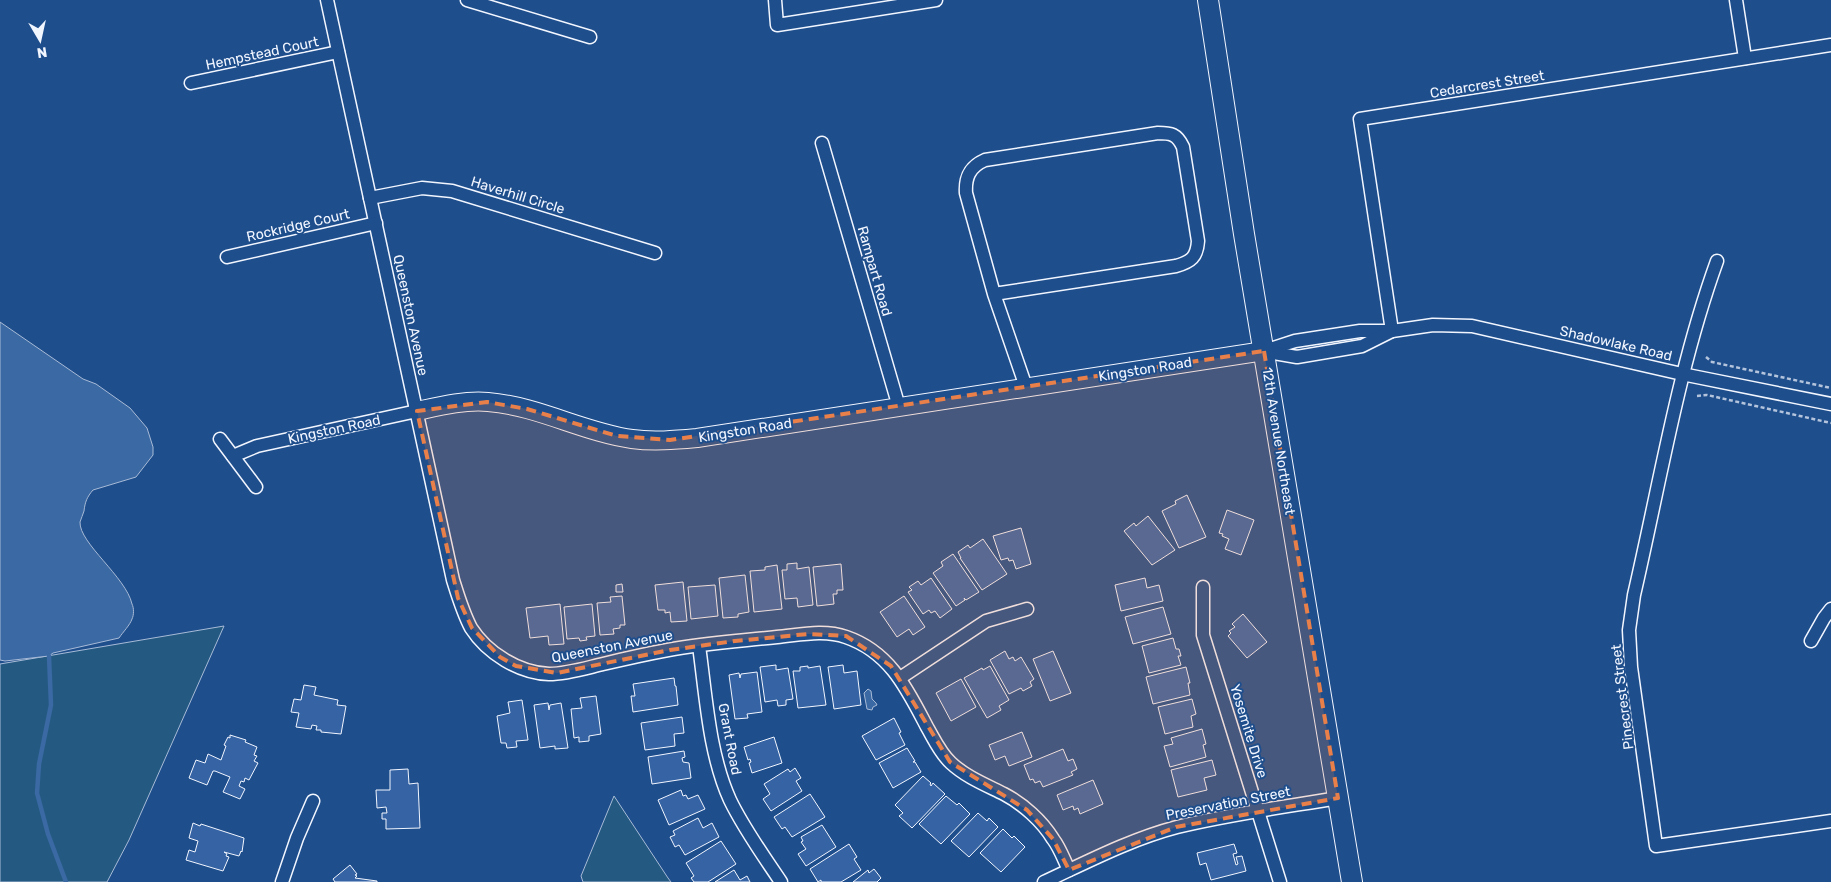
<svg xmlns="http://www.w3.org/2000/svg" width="1831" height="882" viewBox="0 0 1831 882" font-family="Rubik,sans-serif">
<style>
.green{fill:#245a82;stroke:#a8bbd7}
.water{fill:#3b69a3;stroke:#a8bbd7}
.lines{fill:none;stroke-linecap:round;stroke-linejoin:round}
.stream{stroke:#3b69a3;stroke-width:4.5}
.building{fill:#3563a3;stroke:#f2f6ff}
.street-casing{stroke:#f2f6ff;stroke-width:15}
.secondary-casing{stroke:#f2f6ff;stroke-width:20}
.primary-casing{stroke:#f2f6ff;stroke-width:22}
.path{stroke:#b3c4dc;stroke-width:2.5;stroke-dasharray:4 2.5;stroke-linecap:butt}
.street{stroke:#1f4e8c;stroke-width:12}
.secondary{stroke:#1f4e8c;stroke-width:18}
.primary{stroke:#1f4e8c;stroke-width:20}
.marked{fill:#ea8049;fill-opacity:0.2;stroke:#ea8049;stroke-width:4;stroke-dasharray:10 6;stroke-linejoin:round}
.labels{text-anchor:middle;stroke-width:4;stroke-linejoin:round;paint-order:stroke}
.street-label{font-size:14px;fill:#f2f6ff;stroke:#1f4e8c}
</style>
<rect width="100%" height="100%" fill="#1f4e8c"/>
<g class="green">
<polygon points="224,626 129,840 107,882 0,882 0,664"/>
<polygon points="614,796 668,878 671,882 583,882 581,876"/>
</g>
<g class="water">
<path d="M0,322l83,57 13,5 34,24 17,20 6,19v8l-17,22 -43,13c-6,7 -8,12 -9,21 -1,4 -3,7 -4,11 -1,21 46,55 52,82 2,4 2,11 0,15 -2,6 -9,13 -13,19l-66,15 -4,3 -44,5 -5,-1z"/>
<polygon points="868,689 871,691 872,699 876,703 877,705 873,707 872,710 867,709 864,693"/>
</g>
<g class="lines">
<polyline class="stream" points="49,656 51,705 39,764 37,793 48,834 66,882"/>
</g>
<g class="building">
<polygon points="1187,495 1206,537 1179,548 1162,511 1176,504 1175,501"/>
<polygon points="1227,510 1254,520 1241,555 1225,549 1229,539 1222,536 1223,534 1219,533"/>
<polygon points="1148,516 1175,550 1152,565 1124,531 1134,523 1136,526"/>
<polygon points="1021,528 1031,564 1016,569 1013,560 1009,561 1008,558 1001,560 993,536"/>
<polygon points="983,539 1007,574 982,590 960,558 961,558 958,552 968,545 970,548"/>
<polygon points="953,554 979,592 966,600 964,598 965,600 956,606 933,573 943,566 941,562"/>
<polygon points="797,563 797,569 809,567 813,605 798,607 797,598 785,599 782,570 787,570 787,564"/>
<polygon points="841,564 843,590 837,590 837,594 833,594 834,604 817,606 813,567"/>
<polygon points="777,565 782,609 754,612 750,571 765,570 765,567"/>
<polygon points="745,575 749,612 738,614 738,617 723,618 719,578"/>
<polygon points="931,578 952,609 940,618 935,611 931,613 929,610 923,614 908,592 912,590 909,587 918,581 921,585"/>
<polygon points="1145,578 1147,588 1159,585 1163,601 1121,611 1115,585"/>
<polygon points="683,582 687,621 671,622 670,612 665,613 665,610 658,610 655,585"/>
<polygon points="622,584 623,592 616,592 616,585"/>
<polygon points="715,585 718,616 691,619 688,587"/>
<polygon points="622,596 625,625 620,625 620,628 613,629 614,634 600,635 597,603 611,602 610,597"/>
<polygon points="904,596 925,627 913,635 909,629 897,637 880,612"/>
<polygon points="560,604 564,644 549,645 548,636 530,638 526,608"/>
<polygon points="592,604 595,636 586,637 587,640 580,641 579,638 567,639 564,607"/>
<polygon points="1163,607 1171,634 1133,644 1125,617"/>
<polygon points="1243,614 1267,642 1247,658 1228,636 1231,633 1229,631 1235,627 1232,624"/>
<polygon points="1173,638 1176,649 1179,649 1181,656 1178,656 1181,665 1149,673 1142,646"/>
<polygon points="1005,651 1009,659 1013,657 1015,661 1021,657 1034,679 1030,682 1032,686 1023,691 1021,688 1009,694 990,660"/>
<polygon points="1053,651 1071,693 1050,701 1033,659"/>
<polygon points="776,665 776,670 788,668 793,699 786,700 786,705 778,706 777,700 765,702 760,667"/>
<polygon points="843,665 844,673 857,671 861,705 834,709 828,667"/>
<polygon points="808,666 808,668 820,666 826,705 798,708 793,671 800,671 800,667"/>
<polygon points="990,666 1009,700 999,706 1001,710 987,718 964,678 982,668 983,670"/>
<polygon points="1186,667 1190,683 1188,683 1190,695 1153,704 1146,677"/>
<polygon points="757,672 762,712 747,714 748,718 735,719 729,675 739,673 740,678 741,674"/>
<polygon points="674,678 675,686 676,686 678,705 633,712 631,696 635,696 633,684"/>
<polygon points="961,679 976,707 951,721 936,693"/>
<polygon points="304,685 316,687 314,695 338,700 337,705 346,706 341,734 321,732 321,730 316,730 317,726 312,725 311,729 296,727 299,713 291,712 294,699 301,700"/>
<polygon points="596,696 601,734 589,736 589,741 579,742 579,737 574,738 571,709 582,708 580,698"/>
<polygon points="1192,699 1196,714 1191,716 1193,727 1165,734 1158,707"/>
<polygon points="522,700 528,740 516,741 517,747 507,748 506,743 501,743 497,716 510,713 508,702"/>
<polygon points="548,703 549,710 550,705 561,703 568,748 555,749 555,746 540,748 534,705"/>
<polygon points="682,717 684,733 674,734 675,746 645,750 641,723"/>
<polygon points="894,718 901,732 899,733 905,745 876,760 862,736"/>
<polygon points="1202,729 1206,744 1203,745 1206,757 1170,767 1164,746 1173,744 1171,738"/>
<polygon points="1022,732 1032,757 1009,766 1005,756 995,760 989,745"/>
<polygon points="230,735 246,740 245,742 257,747 254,755 257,756 254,761 258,763 249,780 245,778 244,782 241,781 239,786 245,789 240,799 223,792 230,777 215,771 213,771 207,785 189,778 196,760 205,763 208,754 221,760 226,746 224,745 228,737 230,738"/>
<polygon points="774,737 782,763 752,773 749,763 751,762 750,759 748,760 744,747"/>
<polygon points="907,748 915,761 913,762 915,762 921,772 893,788 879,763"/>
<polygon points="1063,749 1068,761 1073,759 1077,769 1071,772 1073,775 1043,787 1040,781 1035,783 1033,779 1030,780 1024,765"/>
<polygon points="684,751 685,757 682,758 683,762 689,763 691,778 652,784 648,757"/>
<polygon points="1212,760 1216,775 1204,778 1207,790 1178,797 1171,770"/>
<polygon points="795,768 801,778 796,781 802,791 771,811 763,799 770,794 764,784 788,769 790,772"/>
<polygon points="408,769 409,784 418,783 420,828 386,829 386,819 382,819 382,813 387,813 386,807 377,808 376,790 390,790 390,770"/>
<polygon points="923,776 931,783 930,784 931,786 933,783 945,794 912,828 899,816 903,813 895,805"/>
<polygon points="1093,780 1103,804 1080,814 1078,808 1074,810 1073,806 1063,810 1057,795"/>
<polygon points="681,790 683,796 686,795 688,799 698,795 705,809 669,825 658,800"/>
<polygon points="810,794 825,817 792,837 785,827 782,829 774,817"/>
<polygon points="946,796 957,805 959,803 970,814 941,844 919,824"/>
<polygon points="978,813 987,821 989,818 998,827 969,857 951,841"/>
<polygon points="698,818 703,828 712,823 719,837 685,855 679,845 675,847 670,837 675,835 673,831"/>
<polygon points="193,823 200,826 201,824 244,838 242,852 241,851 239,856 224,852 227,854 226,856 229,857 223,871 186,860 189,850 195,852 198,841 189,838"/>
<polygon points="822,825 836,847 806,866 798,854 806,849 801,842 803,841 801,837"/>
<polygon points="1003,829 1012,838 1014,836 1025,847 1001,872 980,853"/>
<polygon points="721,841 736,864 708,882 694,882 691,878 694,876 686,863"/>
<polygon points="849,844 857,857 854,859 861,870 841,882 821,882 821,880 818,882 810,869"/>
<polygon points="1234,844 1237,853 1233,854 1236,865 1238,864 1236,857 1242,856 1246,871 1211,880 1206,863 1200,865 1197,853"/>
<polygon points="350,865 357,874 355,875 357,876 355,878 377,881 377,882 335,882 333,879"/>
<polygon points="874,869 881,878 877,882 853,882 868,870 869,873"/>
<polygon points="734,870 740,880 747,876 750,882 715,882"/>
</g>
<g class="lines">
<defs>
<g id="street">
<path d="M327,0l126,580c5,16 10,33 18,48 16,25 48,45 78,46 18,0 37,-6 54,-10 21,-5 43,-10 65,-14 36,-7 72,-9 109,-13 22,-2 47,-8 69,0 44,15 61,52 81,90 7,12 13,26 24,36 15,14 35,22 53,31 19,10 38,27 49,45 7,9 11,21 16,31"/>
<polyline points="467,0 590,37"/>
<polyline points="775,0 777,25 936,0"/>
<polyline points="1736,0 1745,58"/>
<polyline points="191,83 338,52"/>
<polyline points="822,143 899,407"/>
<polyline points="370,198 422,188 452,191 655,253"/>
<polyline points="227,257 376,223"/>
<path d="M1717,261c-39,108 -57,222 -83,334l-5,35 2,37 25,179 175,-25"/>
<path d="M994,294l182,-28c15,-4 21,-9 22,-25l-15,-94c-6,-13 -12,-14 -25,-14l-173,27c-16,7 -20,18 -19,33l28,101 32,93"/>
<polyline points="1392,331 1360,119 1831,45"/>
<polyline points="1264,351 1295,341 1360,331 1392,331 1433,325 1472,326 1682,374 1831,404"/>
<polyline points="1267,352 1297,357 1362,346 1390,332"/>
<polyline points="220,439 256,487"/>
<polyline points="233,456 257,446 417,411"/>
<polyline points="1203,587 1203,635 1280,882"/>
<polyline points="1811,641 1824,618 1831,609"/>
<path d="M699,646c7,50 10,108 31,154 14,29 33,55 51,82"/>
<polyline points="900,678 986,621 1027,609"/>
<polyline points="282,882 297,838 313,801"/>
<path d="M1044,882c43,-20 87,-43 133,-55 53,-13 107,-20 161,-29"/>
</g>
<path id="secondary" d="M417,411c23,-5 47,-11 71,-9 50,4 95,30 144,37 21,3 43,1 65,-1l567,-87"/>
<polyline id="primary" points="1208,0 1244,234 1352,882"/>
</defs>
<use href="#street" class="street-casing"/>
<use href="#secondary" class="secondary-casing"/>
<use href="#primary" class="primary-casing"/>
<g class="path">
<polyline points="1706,357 1712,362 1831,388"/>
<polyline points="1697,396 1707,395 1831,423"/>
</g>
<use href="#street" class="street"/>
<use href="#secondary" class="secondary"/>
<use href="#primary" class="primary"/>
</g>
<path class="marked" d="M1264,351l74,447 -162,29 -107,43 -16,-31 -26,-29 -77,-48 -59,-96 -45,-30 -38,-2 -73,7 -65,9 -113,23 -41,-7 -16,-9 -28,-29 -14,-30 -41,-187 70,-9 40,7 90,27 53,4z"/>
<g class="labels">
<g class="street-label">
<text transform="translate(262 53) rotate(-12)" y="5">Hempstead Court</text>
<text transform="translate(1487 84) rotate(-9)" y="5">Cedarcrest Street</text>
<text transform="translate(518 195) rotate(17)" y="5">Haverhill Circle</text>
<text transform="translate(298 225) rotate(-13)" y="5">Rockridge Court</text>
<text transform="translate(875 271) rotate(74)" y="5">Rampart Road</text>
<text transform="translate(411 315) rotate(78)" y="5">Queenston Avenue</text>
<text transform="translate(1616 343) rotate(13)" y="5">Shadowlake Road</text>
<text transform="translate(1145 369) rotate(-9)" y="5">Kingston Road</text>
<text transform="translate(334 429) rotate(-12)" y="5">Kingston Road</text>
<text transform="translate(745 430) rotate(-9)" y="5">Kingston Road</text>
<text transform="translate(1279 441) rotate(81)" y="5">12th Avenue Northeast</text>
<text transform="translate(612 646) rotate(-11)" y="5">Queenston Avenue</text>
<text transform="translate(1622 697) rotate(-97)" y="5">Pinecrest Street</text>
<text transform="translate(1249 731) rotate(73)" y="5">Yosemite Drive</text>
<text transform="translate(730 739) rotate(79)" y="5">Grant Road</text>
<text transform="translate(1228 803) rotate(-11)" y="5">Preservation Street</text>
</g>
</g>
<g transform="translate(40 40) rotate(171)" stroke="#1f4e8c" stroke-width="4" paint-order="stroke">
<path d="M0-4L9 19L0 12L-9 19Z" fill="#f2f6ff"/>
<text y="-8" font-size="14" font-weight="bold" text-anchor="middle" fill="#f2f6ff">N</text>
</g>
</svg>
